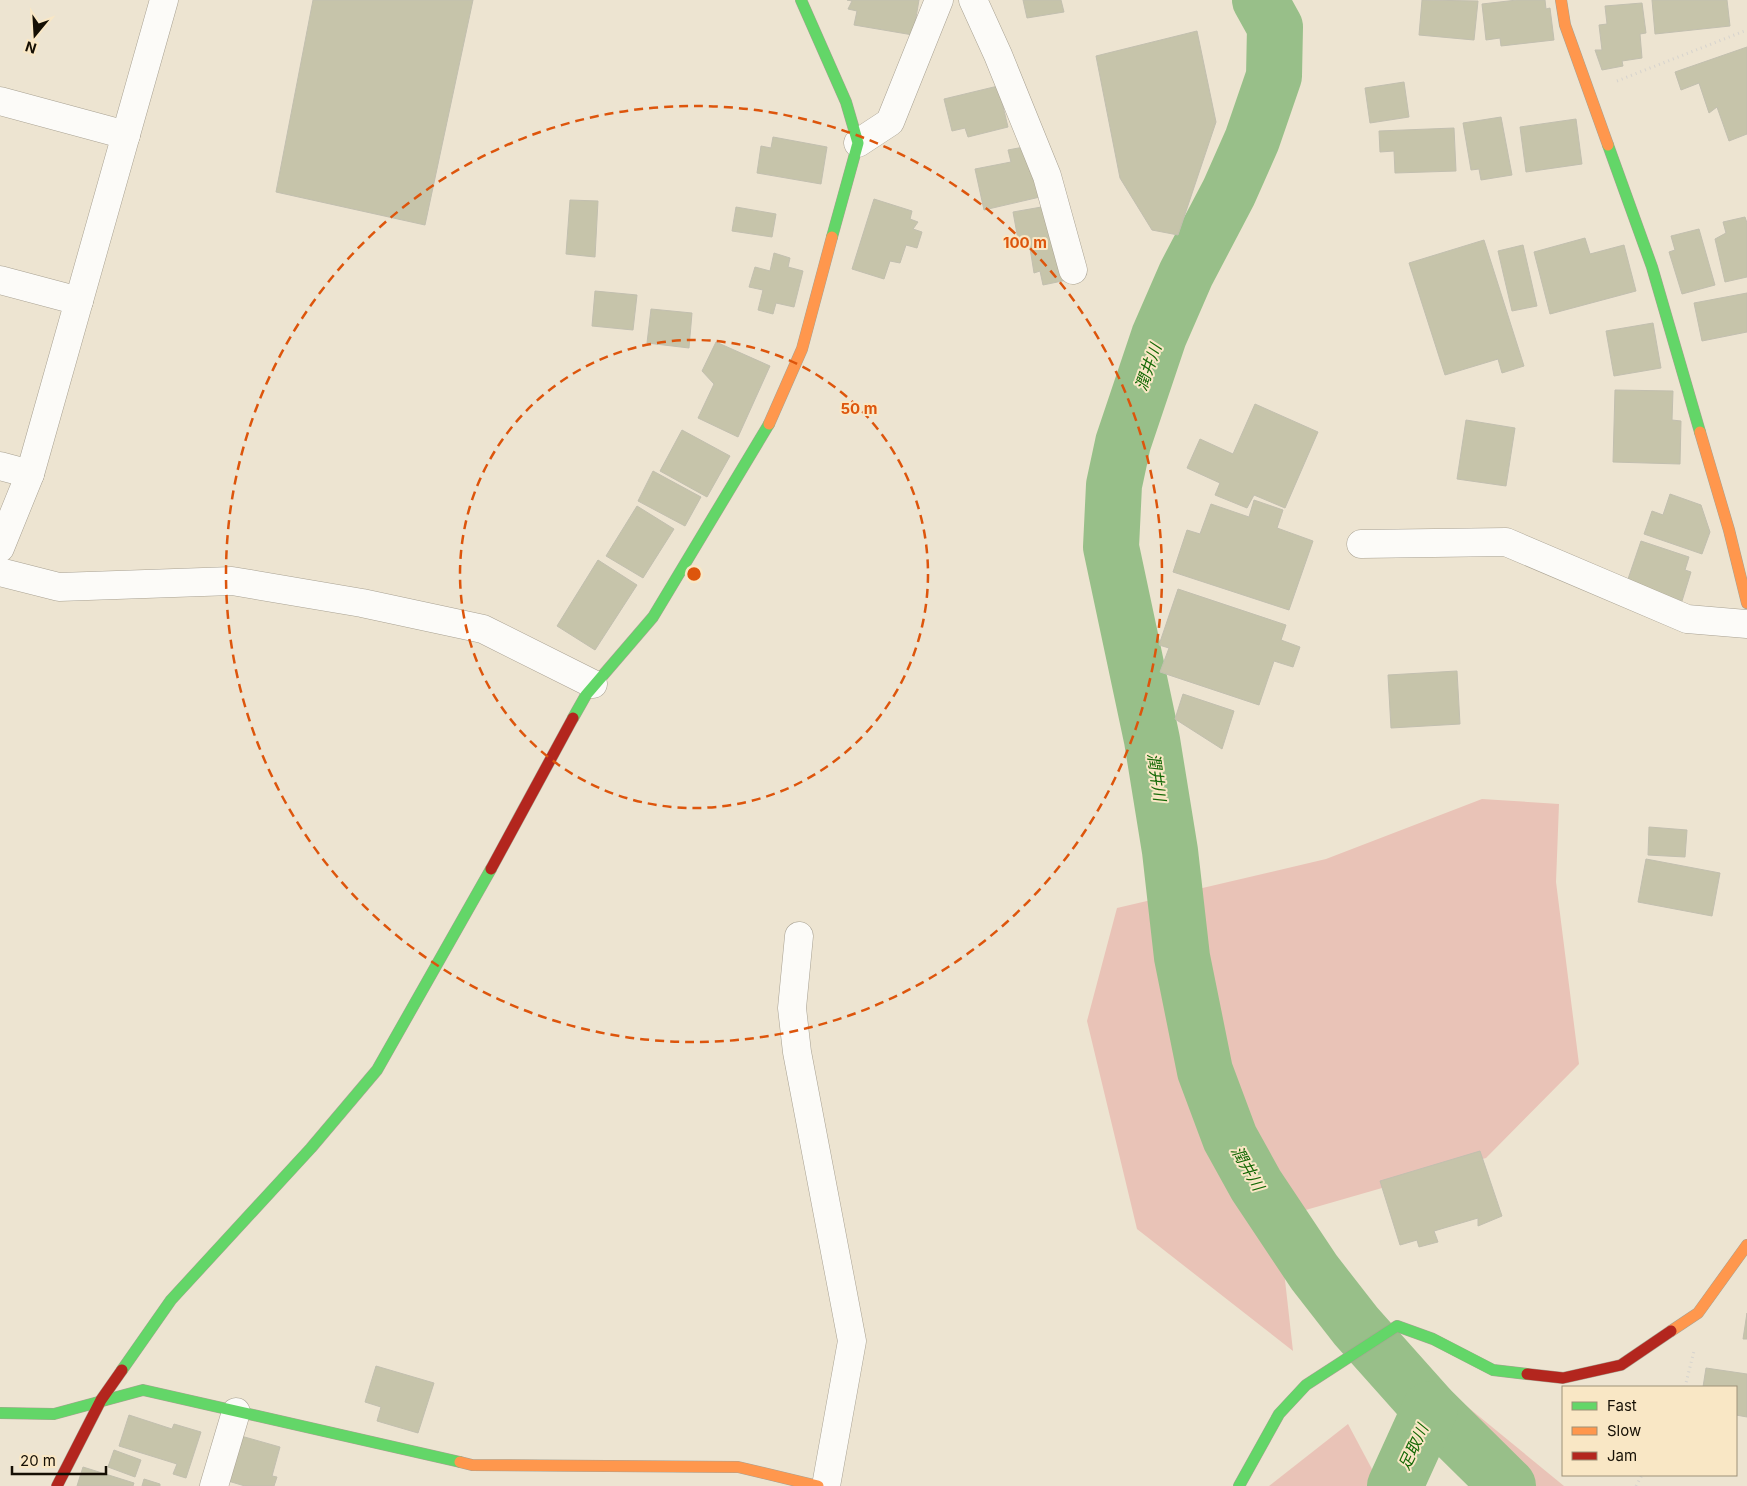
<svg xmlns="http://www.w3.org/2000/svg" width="1747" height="1486" viewBox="0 0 1747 1486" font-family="Inter,'Noto Sans JP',sans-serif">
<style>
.green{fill:#e9c3b7}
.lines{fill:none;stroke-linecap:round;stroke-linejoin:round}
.river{stroke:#98bf89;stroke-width:56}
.building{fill:#c6c4aa;stroke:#c2bfaf}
.street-casing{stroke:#a8a192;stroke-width:29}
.fast-casing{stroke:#a8a192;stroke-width:12}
.slow-casing{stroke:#a8a192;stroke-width:12}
.jam-casing{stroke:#a8a192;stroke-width:12}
.path{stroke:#d6d3ce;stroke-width:3;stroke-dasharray:1 4;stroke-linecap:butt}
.street{stroke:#fcfbf8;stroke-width:28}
.fast{stroke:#63d668;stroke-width:11}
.slow{stroke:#ff974d;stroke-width:11}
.jam{stroke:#b3261e;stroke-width:11}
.ring{fill:none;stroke:#dd550c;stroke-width:2.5;stroke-dasharray:9 6}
.labels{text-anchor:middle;stroke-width:4;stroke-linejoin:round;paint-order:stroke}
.water-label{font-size:16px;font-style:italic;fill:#136805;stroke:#f9e7c5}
.centre{fill:#dd550c;stroke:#f9e7c5;stroke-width:2.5}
.ring-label{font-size:15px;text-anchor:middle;font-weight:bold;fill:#dd550c;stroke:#f9e7c5;stroke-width:4;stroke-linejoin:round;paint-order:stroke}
</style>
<rect width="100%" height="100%" fill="#ede4d1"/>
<g class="green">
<polygon points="1482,799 1559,804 1556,882 1579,1064 1486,1158 1278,1218 1293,1351 1137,1229 1087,1021 1117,908 1326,859"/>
<polygon points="1464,1404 1564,1486 1498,1486"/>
<polygon points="1348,1424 1381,1486 1269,1486"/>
</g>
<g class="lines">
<g class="river">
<polyline points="1260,0 1275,27 1274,76 1252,140 1229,192 1186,274 1159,336 1123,443 1114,485 1111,547 1152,740 1170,851 1182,957 1205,1071 1230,1138 1256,1185 1314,1272 1356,1326 1430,1409 1508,1486"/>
<polyline points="1395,1486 1430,1409"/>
</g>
</g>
<g class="building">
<polygon points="313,0 473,0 425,225 276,192"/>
<polygon points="847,0 919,0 913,35 854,25 857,11 848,9 852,1"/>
<polygon points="1023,0 1061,0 1064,12 1027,18"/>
<polygon points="1422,0 1478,1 1474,40 1419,35"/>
<polygon points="1517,0 1545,0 1546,9 1550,8 1554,40 1501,46 1500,38 1486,40 1482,4"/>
<polygon points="1652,0 1727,0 1730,26 1655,34"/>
<polygon points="1642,3 1646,33 1640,34 1642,58 1622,61 1623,66 1602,70 1595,50 1602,50 1599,25 1607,24 1605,6"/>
<polygon points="1197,31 1216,122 1178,235 1152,230 1120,178 1096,56"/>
<polygon points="1747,47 1747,134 1729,141 1717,107 1709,113 1699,83 1681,90 1675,72"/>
<polygon points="1404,82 1409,117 1370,123 1365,88"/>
<polygon points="998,86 1008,127 968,137 965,128 952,131 944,99"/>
<polygon points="1501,117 1512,175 1481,180 1479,169 1471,170 1463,123"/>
<polygon points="1576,119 1582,164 1526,172 1520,127"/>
<polygon points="1454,128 1456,171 1395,173 1394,151 1380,152 1379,131"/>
<polygon points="773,137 827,147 821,184 757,173 761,146 771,148"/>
<polygon points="1029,146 1040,197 984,210 975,169 1011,162 1008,150"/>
<polygon points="874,199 912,211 910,219 918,222 913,229 922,232 917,248 906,245 900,263 890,261 884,279 852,269"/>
<polygon points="570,200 598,201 595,257 566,254"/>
<polygon points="1053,205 1067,280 1043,285 1040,271 1034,273 1030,248 1019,245 1013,212"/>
<polygon points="736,207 776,214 772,237 732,231"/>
<polygon points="1745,217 1747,223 1747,277 1725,282 1715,239 1726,233 1723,222"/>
<polygon points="1699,229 1715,285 1682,294 1669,252 1675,250 1671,236"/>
<polygon points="1585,238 1590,254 1624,245 1636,291 1550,314 1534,252"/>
<polygon points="1484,240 1524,366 1502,373 1498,359 1445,375 1409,263"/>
<polygon points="1523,245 1537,306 1512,311 1498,251"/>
<polygon points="774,253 790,258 788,267 803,271 794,307 776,303 773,314 758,310 763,290 749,287 755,267 770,271"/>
<polygon points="595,291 637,295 633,330 592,326"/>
<polygon points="1747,293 1747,332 1702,341 1694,303"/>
<polygon points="651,309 692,313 689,348 647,343"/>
<polygon points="1653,323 1661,368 1614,376 1606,331"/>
<polygon points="716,342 770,366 738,437 698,418 714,384 702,371"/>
<polygon points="1615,390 1673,391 1672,420 1681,421 1680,464 1613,462"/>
<polygon points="1255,404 1318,432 1285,508 1254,495 1247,508 1215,495 1220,483 1187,468 1200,439 1233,454"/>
<polygon points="1466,420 1515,428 1506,486 1457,479"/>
<polygon points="682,430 730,456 707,497 660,471"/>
<polygon points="653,471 701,497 685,526 638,501"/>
<polygon points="1670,494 1701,505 1710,532 1702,554 1644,534 1652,511 1663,515"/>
<polygon points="1254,500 1283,510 1277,528 1313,541 1289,610 1173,572 1187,530 1200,534 1211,504 1249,517"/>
<polygon points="637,506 674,529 643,578 606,556"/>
<polygon points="1641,541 1689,557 1685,570 1691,572 1682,601 1627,582"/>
<polygon points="598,560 637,585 595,650 557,626"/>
<polygon points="1178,589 1286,625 1281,640 1300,647 1293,667 1274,661 1259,705 1160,672 1169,648 1159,645"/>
<polygon points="1457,671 1460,724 1391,728 1388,675"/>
<polygon points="1183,694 1234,711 1222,749 1175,719"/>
<polygon points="1649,827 1687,830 1685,857 1648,855"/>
<polygon points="1646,859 1720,873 1712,916 1638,902"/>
<polygon points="1480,1151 1502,1216 1478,1226 1478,1218 1434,1231 1438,1242 1419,1247 1417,1240 1400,1245 1380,1181"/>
<polygon points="1747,1313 1747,1339 1743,1339"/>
<polygon points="376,1366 434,1383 418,1433 377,1421 381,1407 365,1402"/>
<polygon points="1706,1368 1747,1374 1747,1417 1736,1415 1736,1387 1703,1387"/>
<polygon points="129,1415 172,1429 174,1424 201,1432 186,1478 173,1474 177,1464 119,1446"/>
<polygon points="241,1436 280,1447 272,1476 277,1477 274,1486 245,1486 228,1481"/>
<polygon points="114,1450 141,1460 135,1477 108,1467"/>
<polygon points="83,1467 134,1483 133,1486 77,1486"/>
<polygon points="144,1479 160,1484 160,1486 142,1486"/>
</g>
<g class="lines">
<defs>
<g id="street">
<polyline points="973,0 998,55 1047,176 1073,270"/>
<polyline points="0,101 126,135"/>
<polyline points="858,143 890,122 939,0"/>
<polyline points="0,280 79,301"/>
<polyline points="0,466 30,474"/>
<polyline points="1361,544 1506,542 1687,619 1747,624"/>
<polyline points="0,548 30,474 164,0"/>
<polyline points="0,572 59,587 232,581 362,603 483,629 593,684"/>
<polyline points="799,936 792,1008 797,1052 852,1341 826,1486"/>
<polyline points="214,1486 236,1412"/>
</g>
<g id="fast">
<polyline points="801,0 846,102 858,143 832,237"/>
<polyline points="1608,145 1652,267 1700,432"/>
<polyline points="573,718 586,695 653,617 769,424"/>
<polyline points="122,1370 171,1300 311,1148 377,1070 491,869"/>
<polyline points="0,1413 54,1414 143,1390 460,1462"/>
<polyline points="1239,1486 1279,1414 1306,1385 1397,1326 1433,1339 1493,1370 1527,1374"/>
</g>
<g id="slow">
<polyline points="1561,0 1565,25 1608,145"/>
<polyline points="769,424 802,349 832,237"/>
<polyline points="1700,432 1729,530 1747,603"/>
<polyline points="1671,1331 1698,1313 1747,1245"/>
<polyline points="460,1462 472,1465 738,1467 818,1486"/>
</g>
<g id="jam">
<polyline points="491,869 573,718"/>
<polyline points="1527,1374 1563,1378 1621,1365 1671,1331"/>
<polyline points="57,1486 101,1400 122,1370"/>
</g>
</defs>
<use href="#street" class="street-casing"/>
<use href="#fast" class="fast-casing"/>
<use href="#slow" class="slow-casing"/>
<use href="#jam" class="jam-casing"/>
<g class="path">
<polyline points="1617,81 1747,30"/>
<polyline points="1685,1387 1694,1351"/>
<polyline points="1636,1486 1642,1475"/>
</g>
<use href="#street" class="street"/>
<use href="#fast" class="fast"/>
<use href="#slow" class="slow"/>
<use href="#jam" class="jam"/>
</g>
<g class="ring">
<circle cx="694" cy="574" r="234"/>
<circle cx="694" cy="574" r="468"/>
</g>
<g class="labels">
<g class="water-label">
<text transform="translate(1148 367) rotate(-71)" y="6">潤井川</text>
<text transform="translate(1157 777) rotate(82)" y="6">潤井川</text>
<text transform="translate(1248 1168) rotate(60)" y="6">潤井川</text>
<text transform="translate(1413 1447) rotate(-65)" y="6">足取川</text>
</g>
</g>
<circle cx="694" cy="574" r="8" class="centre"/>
<g class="ring-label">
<text x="1025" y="248">100 m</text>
<text x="859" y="414">50 m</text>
</g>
<rect x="1562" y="1386" width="175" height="90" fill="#f9e7c5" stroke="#9e9178"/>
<rect x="1572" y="1402" width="25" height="8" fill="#63d668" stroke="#9e9178"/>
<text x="1607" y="1411" font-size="15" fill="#150f04">Fast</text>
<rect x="1572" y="1427" width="25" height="8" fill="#ff974d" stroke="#9e9178"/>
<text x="1607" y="1436" font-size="15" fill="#150f04">Slow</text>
<rect x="1572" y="1452" width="25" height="8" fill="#b3261e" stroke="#9e9178"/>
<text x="1607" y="1461" font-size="15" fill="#150f04">Jam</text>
<g transform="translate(35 35) rotate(198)" stroke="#f9e7c5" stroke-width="4" paint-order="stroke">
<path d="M0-4L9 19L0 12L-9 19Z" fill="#150f04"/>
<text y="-8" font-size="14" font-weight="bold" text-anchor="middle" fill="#150f04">N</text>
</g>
<path d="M12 1466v8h94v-8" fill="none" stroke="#150f04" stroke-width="2.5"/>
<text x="20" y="1466" font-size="15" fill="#150f04" stroke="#f9e7c5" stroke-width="4" paint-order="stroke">20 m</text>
</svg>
